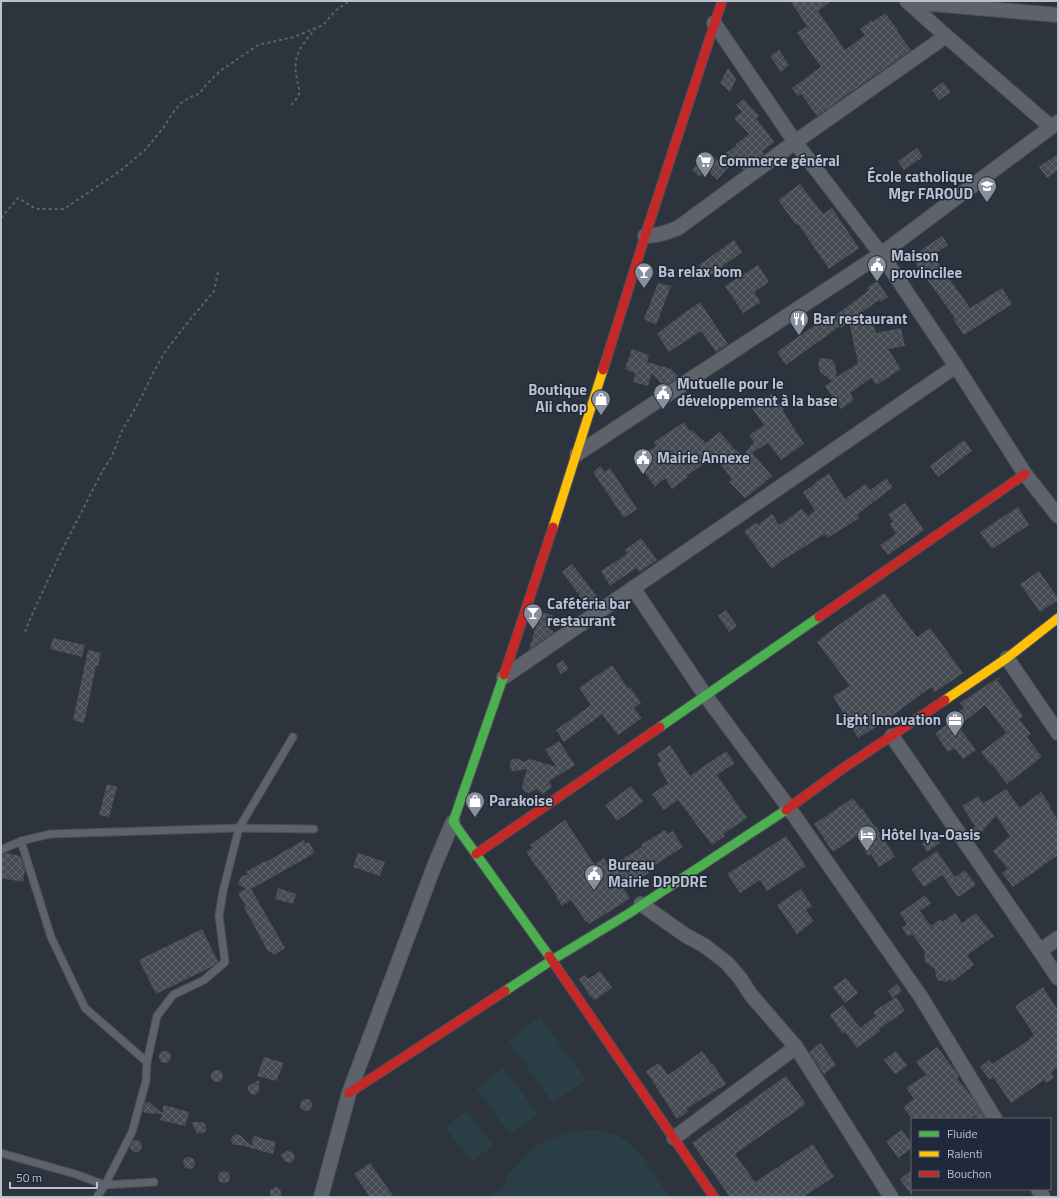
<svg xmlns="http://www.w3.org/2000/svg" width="1059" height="1198" viewBox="0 0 1059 1198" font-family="'Titillium Web',sans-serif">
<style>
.garden{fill:#2a3f45}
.building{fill:url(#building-cross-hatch)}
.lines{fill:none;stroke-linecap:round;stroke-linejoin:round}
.lane-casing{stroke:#4b4f56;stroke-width:9}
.street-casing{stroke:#4b4f56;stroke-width:16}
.fast-casing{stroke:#4b4f56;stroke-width:11}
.slow-casing{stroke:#4b4f56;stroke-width:11}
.jam-casing{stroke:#4b4f56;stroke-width:11}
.path{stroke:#5b6268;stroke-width:2;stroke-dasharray:3 3;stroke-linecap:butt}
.lane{stroke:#5e636b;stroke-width:7}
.street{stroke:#5e636b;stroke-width:14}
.fast{stroke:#4caf50;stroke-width:9}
.slow{stroke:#ffc107;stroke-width:9}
.jam{stroke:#c62828;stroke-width:9}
.labels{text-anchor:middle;stroke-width:3;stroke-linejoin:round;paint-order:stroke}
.poi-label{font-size:15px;font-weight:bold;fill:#b9c0ce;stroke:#20293a;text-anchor:start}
</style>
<defs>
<pattern id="building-cross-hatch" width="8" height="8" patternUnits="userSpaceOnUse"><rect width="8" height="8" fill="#474c54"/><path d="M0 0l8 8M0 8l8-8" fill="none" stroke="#5f646b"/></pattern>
</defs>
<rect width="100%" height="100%" fill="#2e343e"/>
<g class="garden">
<polygon points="540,1017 586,1080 553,1103 508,1040"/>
<polygon points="504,1068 538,1115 510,1134 476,1088"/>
<polygon points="467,1111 493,1145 472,1162 445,1127"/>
<path d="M588,1130c10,0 19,2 28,5 25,11 39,41 53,62h-180l13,-9 4,-9 6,-9 18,-19 12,-8 18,-8 7,-3z"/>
</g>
<g class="building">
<polygon points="790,1 831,1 818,11 845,50 865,35 860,29 872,20 873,22 885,13 898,30 897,31 911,50 817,116 801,94 798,96 792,88 821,67 797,33 807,26"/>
<polygon points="779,50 789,65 781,72 770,56"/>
<polygon points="728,68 736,79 730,92 720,83"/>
<polygon points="943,82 951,92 939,100 932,90"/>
<polygon points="743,99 759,116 756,118 774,142 762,151 764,154 743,170 735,160 717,180 707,170 700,177 692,170 708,152 717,160 737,145 736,144 749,134 734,118 742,112 736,105"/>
<polygon points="917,148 923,157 904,170 898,161"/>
<polygon points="1058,154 1058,170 1047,178 1039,167"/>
<polygon points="800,184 823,214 832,208 859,248 829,269 798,224 796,225 778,200"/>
<polygon points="942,236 948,245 933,255 970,308 1002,288 1012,304 964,335 953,319 955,318 911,257"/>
<polygon points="734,240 742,252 711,275 707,275 699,265"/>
<polygon points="758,265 769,282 754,292 761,302 743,313 725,286"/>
<polygon points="877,281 888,297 880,302 879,300 858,315 872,323 876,333 901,328 905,346 888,349 901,369 876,385 871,378 850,393 854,400 841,409 825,386 832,381 820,372 818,365 820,358 831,359 835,364 837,377 858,363 849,322 841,328 840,326 786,365 777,352 829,315 831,319 869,290 867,288"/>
<polygon points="658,283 671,286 656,325 644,319"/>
<polygon points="700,302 728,344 716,352 701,331 669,352 657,334 672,322"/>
<polygon points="632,349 649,355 647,362 671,369 679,377 664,387 652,373 648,386 633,382 635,373 625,369"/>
<polygon points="772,394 784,410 783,411 804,444 781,460 768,443 752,453 772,476 766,481 767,481 745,498 729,482 732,479 715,457 686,476 688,477 672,489 665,478 655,487 636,460 656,446 654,442 684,422 690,431 692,430 706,443 720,432 735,450 736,449 742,457 754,442 749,435 764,425 752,408"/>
<polygon points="964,440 972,451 938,477 930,466"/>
<polygon points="600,466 605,472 610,468 637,509 624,518 593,472"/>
<polygon points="829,474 845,499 865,484 870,490 886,478 893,487 857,515 859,518 845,527 828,538 825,534 783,560 772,569 744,531 756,523 758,525 772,514 779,525 802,509 808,516 815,511 803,492 816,483 815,482"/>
<polygon points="905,503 924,530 888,555 880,545 896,534 890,524 893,522 888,514"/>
<polygon points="1018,507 1029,525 992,549 980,532"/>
<polygon points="641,538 657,560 640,572 636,568 610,586 601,571 627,554 625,550"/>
<polygon points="572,564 598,598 598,602 589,608 562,572"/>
<polygon points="1039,571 1058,598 1058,600 1040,612 1020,584"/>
<polygon points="884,593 917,637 930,628 963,673 935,692 931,687 889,718 890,718 858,738 833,696 850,686 817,642 833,629"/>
<polygon points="726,610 737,626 729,632 718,616"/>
<polygon points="542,612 554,616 549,629 554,632 529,650 537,622 538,623"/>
<polygon points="53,638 85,645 82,657 50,649"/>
<polygon points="88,650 101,653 98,666 96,666 84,723 73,720"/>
<polygon points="563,660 569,669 561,674 556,665"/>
<polygon points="612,665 628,688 630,687 641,703 634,708 642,718 618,735 602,714 564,742 556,730 591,705 579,688"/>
<polygon points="999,677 1000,678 997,680 1023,716 1019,719 1031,734 1027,737 1042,757 1007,784 992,764 991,765 981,752 1006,733 985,705 965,721 959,712 964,708 960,703"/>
<polygon points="954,720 976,750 963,759 954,748 948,752 935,733"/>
<polygon points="559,741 575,765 549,781 552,787 542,794 537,789 530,793 526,792 524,791 522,786 527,769 508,772 512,770 510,766 510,762 514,758 519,759 523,762 530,759 557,767 545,750"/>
<polygon points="670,745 690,776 726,751 735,763 717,775 747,818 723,834 725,836 712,845 678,800 664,810 652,794 668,783 657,764 661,761 657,754"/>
<polygon points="107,784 117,787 109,817 99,815"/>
<polygon points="631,786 643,802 617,821 605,805"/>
<polygon points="1006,789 1020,808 1041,792 1051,806 1049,807 1058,820 1058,855 1013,887 1002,873 1008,869 993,851 1010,836 996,816 977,837 971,829 975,826 962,806 978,796 983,803 989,799 989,800"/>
<polygon points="853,798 861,809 862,808 875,827 876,827 895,857 879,867 871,854 868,856 856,836 833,852 814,824"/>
<polygon points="565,820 594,864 604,858 609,867 642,847 641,845 665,830 668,834 673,831 683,847 647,870 649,873 623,888 630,898 620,905 589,924 587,921 586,922 571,900 562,906 555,895 556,894 526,852 532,848 530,845"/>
<polygon points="934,835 940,843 927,852 922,844"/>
<polygon points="786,836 806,866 767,891 760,880 740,893 727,874"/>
<polygon points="304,840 306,844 309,842 315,853 251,889 285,948 274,955 271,951 269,953 251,920 244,907 246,907 238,893 246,889 238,884 241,877 248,874 246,872 265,861 266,862"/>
<polygon points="937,851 955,877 965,870 976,885 958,897 942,875 924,887 911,869"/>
<polygon points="6,853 20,856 25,869 23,882 1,878 1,855"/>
<polygon points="358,853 385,862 380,876 353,867"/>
<polygon points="278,888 296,894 293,904 275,899"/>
<polygon points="801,889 812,906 806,910 814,921 797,934 777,905"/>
<polygon points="925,895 931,903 920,911 931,926 940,919 942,922 955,913 962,923 976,913 994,936 967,955 974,965 952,982 950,979 946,982 938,980 936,976 935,969 925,962 924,950 912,934 908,937 902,928 907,924 900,913"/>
<polygon points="202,929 218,962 213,966 156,994 139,960"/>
<polygon points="600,971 612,988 595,1000 590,996 579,979 585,975 588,979"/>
<polygon points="846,978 858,993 845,1003 833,987"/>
<polygon points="897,984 902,991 893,998 888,991"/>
<polygon points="1043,987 1058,1010 1058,1066 1051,1073 1054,1078 1046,1083 1044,1080 1011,1103 993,1077 990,1080 980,1067 989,1060 992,1064 1029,1040 1029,1039 1034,1035 1015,1006"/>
<polygon points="896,997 905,1011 879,1029 880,1031 857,1048 845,1032 843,1034 830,1015 843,1005 860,1028 876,1016 873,1012"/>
<polygon points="821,1043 836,1065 824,1074 809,1052"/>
<polygon points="937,1047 958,1074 959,1077 957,1078 973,1098 985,1119 978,1119 974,1115 970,1119 912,1119 903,1107 914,1099 906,1088 926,1075 916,1062"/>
<polygon points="702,1051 712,1065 713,1064 726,1084 686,1109 688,1112 677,1119 646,1071 659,1063 668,1075"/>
<polygon points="896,1051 907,1066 895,1074 884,1060"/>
<circle cx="165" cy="1057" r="6"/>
<polygon points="264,1057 284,1063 276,1081 257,1076"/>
<circle cx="217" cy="1076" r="6"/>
<polygon points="786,1076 806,1104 735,1154 755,1182 813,1144 834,1177 803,1197 730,1197 692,1143"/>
<polygon points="259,1080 259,1092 255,1095 251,1094 248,1090 248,1086"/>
<circle cx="306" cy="1105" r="6"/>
<polygon points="149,1102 162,1113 164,1105 189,1112 185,1126 160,1120 162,1114 145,1113 143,1111 145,1103"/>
<polygon points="191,1122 203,1122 206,1126 206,1131 202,1133 197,1133"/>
<polygon points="902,1130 912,1144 912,1148 898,1158 886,1141"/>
<polygon points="235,1134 240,1135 251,1146 254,1136 276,1142 273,1154 240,1145 234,1145 231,1142 231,1139 232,1137"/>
<circle cx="136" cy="1146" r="6"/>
<polygon points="287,1151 292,1152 295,1156 294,1160 290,1163 284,1161 281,1154"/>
<circle cx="189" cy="1163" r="6"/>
<polygon points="370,1163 394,1197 370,1197 354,1174"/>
<polygon points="912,1170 912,1196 900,1179"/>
<circle cx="224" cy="1177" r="6"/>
<polygon points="276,1187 280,1189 282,1197 270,1197 270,1190"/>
</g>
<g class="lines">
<defs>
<g id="lane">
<polyline points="21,841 51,937 85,1008 147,1062 146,1081 132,1132 105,1185 97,1197"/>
<polyline points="1,850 21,841 50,834 239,828 314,829"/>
<polyline points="147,1062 157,1016 173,995 204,980 225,962 219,916 223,891 239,828 293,737"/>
<polyline points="1,1153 75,1174 105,1185 154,1182"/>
</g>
<g id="street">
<polyline points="907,1 946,36 1051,127"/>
<polyline points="908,2 1058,15"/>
<polyline points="714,23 795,142 881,254 956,366 1025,474 1058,516"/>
<path d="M645,236c12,0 21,-3 33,-8l117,-86 151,-106"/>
<polyline points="577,454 881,254 1058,122"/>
<polyline points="633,588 705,695 789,808 921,997 995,1119"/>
<polyline points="1007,658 1058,733"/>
<polyline points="504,677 956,366"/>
<polyline points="892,736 1040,951 1058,978"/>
<polyline points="641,904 685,935 705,946 727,963 740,978 751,995 796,1047 891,1197"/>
<polyline points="1040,951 1058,938"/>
<polyline points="674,1138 796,1047"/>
<polyline points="1038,1189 1043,1197"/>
<polyline points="321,1197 349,1093 435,864 453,822"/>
</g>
<g id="fast">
<polyline points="504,675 453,822 549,956"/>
<polyline points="660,727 819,617"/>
<polyline points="505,991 552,960 628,914 786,810"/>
</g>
<g id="slow">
<polyline points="553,527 603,370"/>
<polyline points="945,700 1007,658 1058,618"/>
</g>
<g id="jam">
<polyline points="603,370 645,236 722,1"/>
<polyline points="819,617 1025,474"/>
<polyline points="504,675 553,527"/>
<polyline points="786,810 842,769 945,700"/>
<polyline points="476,854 660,727"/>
<polyline points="549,956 714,1197"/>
<polyline points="349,1093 505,991"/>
</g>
</defs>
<use href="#lane" class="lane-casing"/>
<use href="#street" class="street-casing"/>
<use href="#fast" class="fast-casing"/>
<use href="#slow" class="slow-casing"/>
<use href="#jam" class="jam-casing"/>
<g class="path">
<path d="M291,105l4,-4 5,-9c-9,-32 -5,-39 15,-63"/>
<polyline points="1,218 18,198 36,209 64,209 120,171 145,150 164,127 172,114 181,103 190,97 199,94 206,85 220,71 258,45 294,37 323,25 335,11 349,1"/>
<polyline points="25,632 30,619 61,552 103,470 111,458 122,431 141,398 153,373 165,352 184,327 214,291 218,272"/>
</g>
<use href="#lane" class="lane"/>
<use href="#street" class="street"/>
<use href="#fast" class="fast"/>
<use href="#slow" class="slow"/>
<use href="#jam" class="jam"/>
</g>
<defs>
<symbol id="supermarket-pin" viewBox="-11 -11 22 30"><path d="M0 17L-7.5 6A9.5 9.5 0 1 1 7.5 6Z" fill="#888f9c" stroke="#20293a"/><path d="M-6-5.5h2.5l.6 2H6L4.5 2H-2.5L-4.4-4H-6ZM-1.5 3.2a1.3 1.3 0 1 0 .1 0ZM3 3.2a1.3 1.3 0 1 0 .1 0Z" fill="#fff"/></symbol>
<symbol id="school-pin" viewBox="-11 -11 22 30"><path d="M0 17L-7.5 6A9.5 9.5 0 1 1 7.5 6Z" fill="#888f9c" stroke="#20293a"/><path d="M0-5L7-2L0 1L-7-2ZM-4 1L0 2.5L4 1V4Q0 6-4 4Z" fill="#fff"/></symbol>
<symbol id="civic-pin" viewBox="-11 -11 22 30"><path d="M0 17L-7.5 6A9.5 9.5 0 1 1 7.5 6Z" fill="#888f9c" stroke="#20293a"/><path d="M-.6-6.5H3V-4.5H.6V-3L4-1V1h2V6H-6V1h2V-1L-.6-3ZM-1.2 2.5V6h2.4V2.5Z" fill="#fff"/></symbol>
<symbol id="bar-pin" viewBox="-11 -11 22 30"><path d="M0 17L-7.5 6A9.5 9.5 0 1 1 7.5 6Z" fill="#888f9c" stroke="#20293a"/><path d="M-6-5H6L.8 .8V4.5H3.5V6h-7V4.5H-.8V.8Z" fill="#fff"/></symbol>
<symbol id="restaurant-pin" viewBox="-11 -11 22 30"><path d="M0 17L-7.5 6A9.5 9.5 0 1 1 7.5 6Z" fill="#888f9c" stroke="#20293a"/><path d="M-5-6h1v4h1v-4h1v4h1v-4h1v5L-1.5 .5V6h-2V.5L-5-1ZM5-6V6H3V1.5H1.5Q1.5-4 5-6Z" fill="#fff"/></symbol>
<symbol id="shop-pin" viewBox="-11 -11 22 30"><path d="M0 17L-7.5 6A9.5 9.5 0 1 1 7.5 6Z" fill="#888f9c" stroke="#20293a"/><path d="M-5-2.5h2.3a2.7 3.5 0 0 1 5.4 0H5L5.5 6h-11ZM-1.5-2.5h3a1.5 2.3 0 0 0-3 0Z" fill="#fff"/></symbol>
<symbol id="office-pin" viewBox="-11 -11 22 30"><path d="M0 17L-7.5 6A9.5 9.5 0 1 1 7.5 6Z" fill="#888f9c" stroke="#20293a"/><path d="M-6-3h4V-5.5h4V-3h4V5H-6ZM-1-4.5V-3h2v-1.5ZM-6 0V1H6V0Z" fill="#fff"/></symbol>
<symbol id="hotel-pin" viewBox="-11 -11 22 30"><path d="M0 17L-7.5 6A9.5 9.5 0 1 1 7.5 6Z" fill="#888f9c" stroke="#20293a"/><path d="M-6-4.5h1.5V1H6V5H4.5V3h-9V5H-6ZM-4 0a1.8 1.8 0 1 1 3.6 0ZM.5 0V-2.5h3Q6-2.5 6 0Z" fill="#fff"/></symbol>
</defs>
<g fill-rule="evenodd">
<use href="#supermarket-pin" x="694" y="150" width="22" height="30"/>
<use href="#school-pin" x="976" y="175" width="22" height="30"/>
<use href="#civic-pin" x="866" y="254" width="22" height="30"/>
<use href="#bar-pin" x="633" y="261" width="22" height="30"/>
<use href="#restaurant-pin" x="788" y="308" width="22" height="30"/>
<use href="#civic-pin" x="652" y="382" width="22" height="30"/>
<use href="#shop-pin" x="590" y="388" width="22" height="30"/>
<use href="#civic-pin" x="632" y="447" width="22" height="30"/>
<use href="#bar-pin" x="522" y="602" width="22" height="30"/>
<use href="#office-pin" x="944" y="709" width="22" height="30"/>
<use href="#shop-pin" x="464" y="790" width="22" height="30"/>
<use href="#hotel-pin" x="856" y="824" width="22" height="30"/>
<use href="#civic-pin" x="583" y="863" width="22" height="30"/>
</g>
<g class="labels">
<g class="poi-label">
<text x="719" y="166">Commerce général</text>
<text x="973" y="182" text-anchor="end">École catholique<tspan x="973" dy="17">Mgr FAROUD</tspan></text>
<text x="891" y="261">Maison<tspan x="891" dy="17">provincilee</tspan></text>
<text x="658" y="277">Ba relax bom</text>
<text x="813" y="324">Bar restaurant</text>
<text x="677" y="389">Mutuelle pour le<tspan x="677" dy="17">développement à la base</tspan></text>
<text x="587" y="395" text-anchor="end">Boutique<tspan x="587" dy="17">Ali chop</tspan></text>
<text x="657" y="463">Mairie Annexe</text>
<text x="547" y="609">Cafétéria bar<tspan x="547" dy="17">restaurant</tspan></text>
<text x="941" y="725" text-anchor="end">Light Innovation</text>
<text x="489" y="806">Parakoise</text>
<text x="881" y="840">Hôtel Iya-Oasis</text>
<text x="608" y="870">Bureau<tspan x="608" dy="17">Mairie DPPDRE</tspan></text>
</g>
</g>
<rect width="1059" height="1198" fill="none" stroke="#b9c0ce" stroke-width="4"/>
<rect x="911" y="1118" width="140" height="72" fill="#20293a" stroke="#5d6575"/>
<rect x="919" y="1131" width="20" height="6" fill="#4caf50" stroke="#5d6575"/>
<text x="947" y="1138" font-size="12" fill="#b9c0ce">Fluide</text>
<rect x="919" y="1151" width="20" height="6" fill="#ffc107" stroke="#5d6575"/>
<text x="947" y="1158" font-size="12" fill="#b9c0ce">Ralenti</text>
<rect x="919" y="1171" width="20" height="6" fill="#c62828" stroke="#5d6575"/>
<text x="947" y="1178" font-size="12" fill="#b9c0ce">Bouchon</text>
<path d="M10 1182v6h87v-6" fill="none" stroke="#b9c0ce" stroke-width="2"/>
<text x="16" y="1182" font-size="12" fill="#b9c0ce" stroke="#20293a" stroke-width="3" paint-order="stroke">50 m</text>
</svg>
